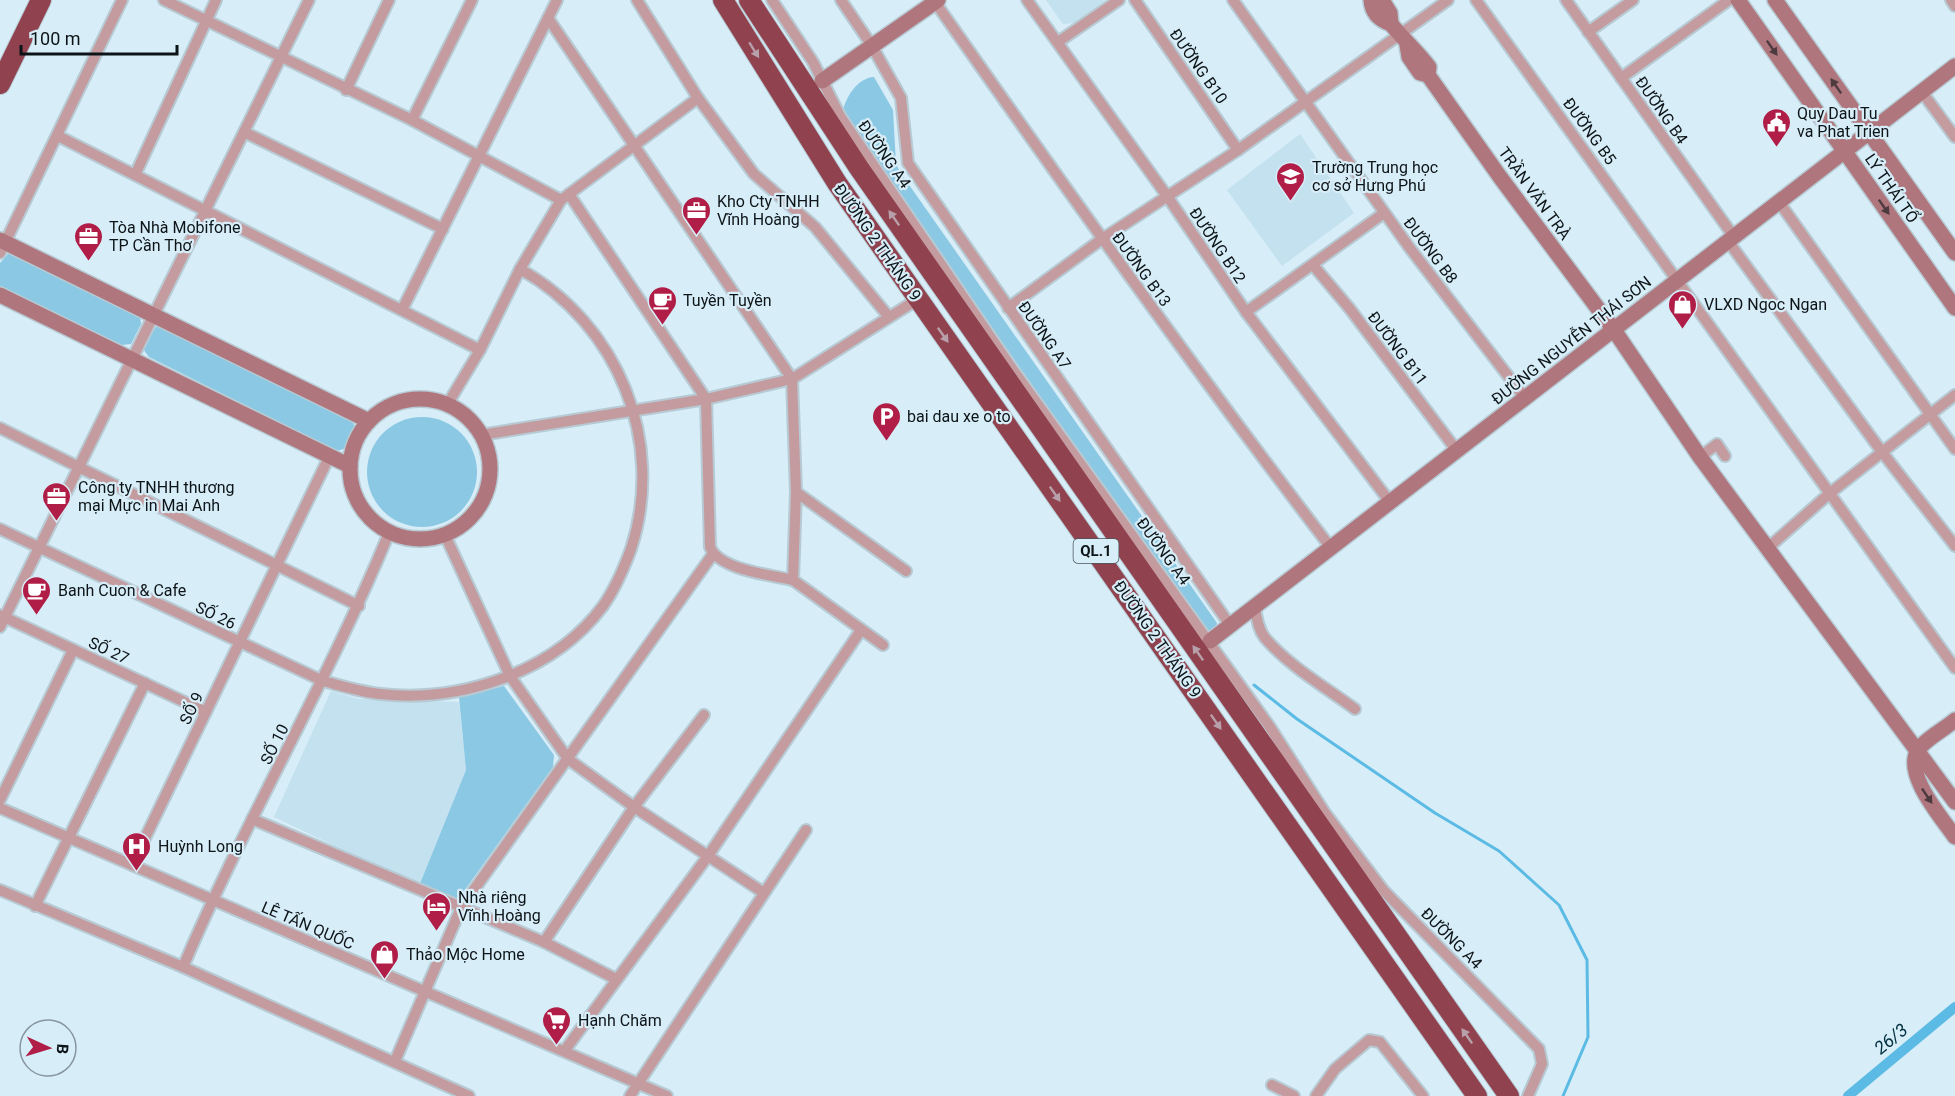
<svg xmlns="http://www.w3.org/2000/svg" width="1955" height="1096" viewBox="0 0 1955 1096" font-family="Roboto,sans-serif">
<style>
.built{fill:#c3e1ef}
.green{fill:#8bc8e4}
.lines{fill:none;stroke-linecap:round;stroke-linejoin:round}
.stream{stroke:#5bbbe4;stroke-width:3}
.canal{stroke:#5bbbe4;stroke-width:10}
.street-casing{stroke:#b7cad3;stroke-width:14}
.secondary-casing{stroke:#b7cad3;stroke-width:18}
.highway-casing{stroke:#b7cad3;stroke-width:22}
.street{stroke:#c49ca0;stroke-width:10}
.secondary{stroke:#b0767d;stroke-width:15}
.highway{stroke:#91424f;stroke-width:20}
.oneway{fill:#4e3b40}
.oneway2{fill:#b8a0ab}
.labels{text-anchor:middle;stroke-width:4.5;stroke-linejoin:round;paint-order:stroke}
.shield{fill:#d7edf7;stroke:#4a555b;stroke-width:1.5}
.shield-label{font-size:15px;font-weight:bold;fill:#0d1418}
.street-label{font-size:16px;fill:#0d1418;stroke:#d7edf7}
.poi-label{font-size:16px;fill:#0d1418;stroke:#d7edf7;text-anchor:start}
.water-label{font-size:18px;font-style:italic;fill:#013040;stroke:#d7edf7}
</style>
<rect width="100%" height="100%" fill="#d7edf7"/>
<g class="built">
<polygon points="1046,0 1106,0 1074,23 1063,24"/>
<polygon points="1300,134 1354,213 1282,266 1227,190"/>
<polygon points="331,691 359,699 459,702 466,770 419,886 274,817"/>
</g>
<g class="green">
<path d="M874,77l19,33 3,54 4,8 317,451 -2,9 -9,1 -335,-478 -28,-45c4,-15 15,-32 31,-33z"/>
<polygon points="8,254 14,254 140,315 141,324 131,344 122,345 0,286 0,263"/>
<polygon points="159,326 351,418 356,430 347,448 337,451 149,357 143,349 154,328"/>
<circle cx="422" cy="472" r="55"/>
<polygon points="504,686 554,755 553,767 459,898 454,900 419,886 466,770 459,697"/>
</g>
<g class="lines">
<polyline class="stream" points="1254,685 1297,719 1435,813 1499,851 1559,905 1587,960 1588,1037 1563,1096"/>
<polyline class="canal" points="1848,1096 1955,1007"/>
<defs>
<g id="street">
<polyline points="164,0 412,120 561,200"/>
<polyline points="637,0 698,98 754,174 815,227 889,317"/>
<polyline points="772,0 813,62 840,116 1011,367 1270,727 1325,813 1384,891 1539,1049 1542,1064 1528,1096"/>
<polyline points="841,0 872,46 901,98 908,163 1230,625"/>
<polyline points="1027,0 1167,196 1246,312 1390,502"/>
<polyline points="1135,0 1238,150"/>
<polyline points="1233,0 1409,247 1525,398"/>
<polyline points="1476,0 1955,668"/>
<polyline points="1566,0 1734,237"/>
<polyline points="1951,0 1955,6"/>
<path d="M935,2c129,184 259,367 396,546"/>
<path d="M548,18l244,361 4,113 -3,88c-22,-5 -74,-10 -83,-33l-4,-148 -137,-205"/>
<polyline points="1588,32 1633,0"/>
<polyline points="1058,42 1119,0"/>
<polyline points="1621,78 1729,0"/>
<polyline points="346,90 389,0"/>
<polyline points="1922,92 1955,137"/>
<polyline points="412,120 472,0"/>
<polyline points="244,132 443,229"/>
<polyline points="58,136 480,350"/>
<polyline points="135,175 216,0"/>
<polyline points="1779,202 1955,449"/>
<polyline points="1728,241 1882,452 1955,546"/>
<polyline points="0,253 122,0"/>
<polyline points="1313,265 1350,309 1457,451"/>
<polyline points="1008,308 1102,239 1238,150 1448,0"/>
<polyline points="402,310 557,0"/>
<polyline points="1246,312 1384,213"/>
<polyline points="447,405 480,350 520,269 561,200 698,98"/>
<polyline points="0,428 359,606"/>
<polyline points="481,435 706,399 792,379 918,299"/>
<polyline points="1700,457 1717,444 1725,456"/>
<polyline points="796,492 906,571"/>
<path d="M0,529l323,152c19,5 38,11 57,13 81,9 174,-22 223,-88 12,-17 21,-38 28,-57 35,-108 -13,-225 -111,-280"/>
<polyline points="445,535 510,676 568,759 634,807 764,893"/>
<polyline points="1769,547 1830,493 1955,395"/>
<polyline points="793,580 883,645"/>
<path d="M1255,606c1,11 3,23 10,32 24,28 60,49 90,71"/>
<polyline points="0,615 206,712"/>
<polyline points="0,627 309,0"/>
<polyline points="0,800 73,650"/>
<polyline points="0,808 667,1096"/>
<polyline points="252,819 544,942 616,979"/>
<polyline points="132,865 330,455"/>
<polyline points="0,890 183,967 469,1096"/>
<polyline points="35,906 145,683"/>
<polyline points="544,942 634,807 704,715"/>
<path d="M183,967c63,-148 145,-286 206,-434"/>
<polyline points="565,1050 708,856 861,630"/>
<polyline points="395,1061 461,908 713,554"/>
<polyline points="1272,1085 1294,1096"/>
<polyline points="630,1096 806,830"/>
<polyline points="1316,1096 1335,1069 1369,1040 1380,1042 1423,1096"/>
</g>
<g id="secondary">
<path d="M1371,0c1,13 8,20 20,24"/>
<polyline points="1382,0 1390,13 1391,24"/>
<polyline points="1738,0 1955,308"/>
<polyline points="1775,0 1955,253"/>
<path d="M1391,24c12,15 26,27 38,43l-1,8 72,102 114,153 86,127 255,345"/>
<polyline points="1407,45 1409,57 1420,73 1428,75"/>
<polyline points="822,81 938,0"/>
<polyline points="0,240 369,421"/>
<polyline points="0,295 350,466"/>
<circle cx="420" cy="469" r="70"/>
<polyline points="1210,641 1955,66"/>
<path d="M1955,720c-10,9 -30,19 -37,30 -15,24 24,68 37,87"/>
</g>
<g id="highway">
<polyline points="723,0 837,183 1477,1096"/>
<polyline points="749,0 859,168 1509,1096"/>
<polyline points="0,84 41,0"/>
</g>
</defs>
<use href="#street" class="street-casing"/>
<use href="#secondary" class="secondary-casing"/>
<use href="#highway" class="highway-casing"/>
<use href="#street" class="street"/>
<use href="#secondary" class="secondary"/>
<use href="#highway" class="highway"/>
</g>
<defs><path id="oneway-solid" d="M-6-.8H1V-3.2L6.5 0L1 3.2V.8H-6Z" transform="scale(1.5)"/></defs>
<g class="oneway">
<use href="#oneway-solid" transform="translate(1772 48) rotate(55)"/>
<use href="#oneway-solid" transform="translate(1836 86) rotate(-125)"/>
<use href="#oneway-solid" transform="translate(1884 207) rotate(55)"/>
<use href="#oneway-solid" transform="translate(1927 796) rotate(56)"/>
</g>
<g class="oneway2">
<use href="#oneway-solid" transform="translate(754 50) rotate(58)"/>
<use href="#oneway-solid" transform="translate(894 218) rotate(-125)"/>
<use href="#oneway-solid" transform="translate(943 335) rotate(55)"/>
<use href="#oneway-solid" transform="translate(1055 494) rotate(55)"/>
<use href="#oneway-solid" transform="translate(1198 653) rotate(-125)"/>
<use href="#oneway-solid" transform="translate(1216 722) rotate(55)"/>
<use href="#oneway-solid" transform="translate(1467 1036) rotate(-125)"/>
</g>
<defs>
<symbol id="civic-pin" viewBox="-11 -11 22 30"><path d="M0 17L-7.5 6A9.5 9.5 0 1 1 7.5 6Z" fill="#b01e48" stroke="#d7edf7"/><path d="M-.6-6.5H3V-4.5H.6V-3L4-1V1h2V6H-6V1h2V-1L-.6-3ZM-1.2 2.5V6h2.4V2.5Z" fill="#fff"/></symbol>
<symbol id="school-pin" viewBox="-11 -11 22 30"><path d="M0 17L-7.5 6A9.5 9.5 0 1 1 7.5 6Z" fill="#b01e48" stroke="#d7edf7"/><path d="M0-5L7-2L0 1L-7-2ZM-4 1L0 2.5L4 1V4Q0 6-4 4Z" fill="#fff"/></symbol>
<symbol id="office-pin" viewBox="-11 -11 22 30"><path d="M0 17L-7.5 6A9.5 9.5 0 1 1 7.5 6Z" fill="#b01e48" stroke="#d7edf7"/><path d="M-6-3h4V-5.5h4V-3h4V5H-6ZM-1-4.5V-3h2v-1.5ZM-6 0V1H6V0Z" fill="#fff"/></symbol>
<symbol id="cafe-pin" viewBox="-11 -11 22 30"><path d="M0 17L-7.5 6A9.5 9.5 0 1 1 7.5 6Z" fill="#b01e48" stroke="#d7edf7"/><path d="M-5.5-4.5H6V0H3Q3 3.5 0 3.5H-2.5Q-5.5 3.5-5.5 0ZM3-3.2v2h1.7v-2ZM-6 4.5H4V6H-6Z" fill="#fff"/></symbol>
<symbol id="shop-pin" viewBox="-11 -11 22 30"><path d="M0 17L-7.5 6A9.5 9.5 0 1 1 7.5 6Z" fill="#b01e48" stroke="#d7edf7"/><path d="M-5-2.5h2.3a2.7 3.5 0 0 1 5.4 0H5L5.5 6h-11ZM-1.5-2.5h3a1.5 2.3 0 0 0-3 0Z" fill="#fff"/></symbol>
<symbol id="parking-pin" viewBox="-11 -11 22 30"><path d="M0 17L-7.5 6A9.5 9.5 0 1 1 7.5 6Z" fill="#b01e48" stroke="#d7edf7"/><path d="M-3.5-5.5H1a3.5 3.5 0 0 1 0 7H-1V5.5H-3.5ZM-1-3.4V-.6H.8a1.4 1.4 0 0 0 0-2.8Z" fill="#fff"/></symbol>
<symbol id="hospital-pin" viewBox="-11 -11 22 30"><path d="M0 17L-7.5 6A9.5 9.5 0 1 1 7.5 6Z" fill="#b01e48" stroke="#d7edf7"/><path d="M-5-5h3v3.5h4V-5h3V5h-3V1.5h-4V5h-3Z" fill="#fff"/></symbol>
<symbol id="hotel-pin" viewBox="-11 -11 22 30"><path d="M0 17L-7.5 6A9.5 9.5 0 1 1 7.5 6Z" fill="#b01e48" stroke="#d7edf7"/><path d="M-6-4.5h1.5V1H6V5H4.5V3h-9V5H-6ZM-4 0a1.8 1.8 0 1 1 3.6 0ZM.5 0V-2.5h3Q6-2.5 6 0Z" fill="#fff"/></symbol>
<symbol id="supermarket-pin" viewBox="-11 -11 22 30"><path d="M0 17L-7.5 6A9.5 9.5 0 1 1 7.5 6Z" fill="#b01e48" stroke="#d7edf7"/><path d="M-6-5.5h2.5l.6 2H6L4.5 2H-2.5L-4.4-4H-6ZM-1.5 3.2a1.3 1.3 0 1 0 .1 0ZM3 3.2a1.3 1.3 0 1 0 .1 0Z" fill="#fff"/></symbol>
</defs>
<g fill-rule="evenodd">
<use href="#civic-pin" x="1760" y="106" width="33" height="45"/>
<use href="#school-pin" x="1274" y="160" width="33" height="45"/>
<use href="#office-pin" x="680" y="194" width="33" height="45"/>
<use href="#office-pin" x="72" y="220" width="33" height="45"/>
<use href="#cafe-pin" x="646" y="284" width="33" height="45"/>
<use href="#shop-pin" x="1666" y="288" width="33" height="45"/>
<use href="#parking-pin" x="870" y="400" width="33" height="45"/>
<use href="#office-pin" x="40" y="480" width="33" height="45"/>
<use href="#cafe-pin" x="20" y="574" width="33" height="45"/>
<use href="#hospital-pin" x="120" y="830" width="33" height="45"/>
<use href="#hotel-pin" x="420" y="890" width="33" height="45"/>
<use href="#shop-pin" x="368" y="938" width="33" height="45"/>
<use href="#supermarket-pin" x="540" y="1004" width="33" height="45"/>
</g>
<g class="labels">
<rect class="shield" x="1073.5" y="539" width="45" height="24" rx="4.5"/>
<g class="shield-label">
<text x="1096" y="556">QL.1</text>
</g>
<g class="street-label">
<text transform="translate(1199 66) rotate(55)" y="6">ĐƯỜNG B10</text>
<text transform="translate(1662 110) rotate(55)" y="6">ĐƯỜNG B4</text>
<text transform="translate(1590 131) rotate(54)" y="6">ĐƯỜNG B5</text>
<text transform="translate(885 154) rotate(55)" y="6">ĐƯỜNG A4</text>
<text transform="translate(1892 188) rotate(55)" y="6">LÝ THÁI TỔ</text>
<text transform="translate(1535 193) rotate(54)" y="6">TRẦN VĂN TRÀ</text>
<text transform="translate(878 242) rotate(55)" y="6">ĐƯỜNG 2 THÁNG 9</text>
<text transform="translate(1218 245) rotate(56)" y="6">ĐƯỜNG B12</text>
<text transform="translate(1431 250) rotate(53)" y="6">ĐƯỜNG B8</text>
<text transform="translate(1142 269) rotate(54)" y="6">ĐƯỜNG B13</text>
<text transform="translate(1045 335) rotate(55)" y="6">ĐƯỜNG A7</text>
<text transform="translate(1571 340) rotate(-38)" y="6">ĐƯỜNG NGUYỄN THÁI SƠN</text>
<text transform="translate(1398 348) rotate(53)" y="6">ĐƯỜNG B11</text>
<text transform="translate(1164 551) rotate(54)" y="6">ĐƯỜNG A4</text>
<text transform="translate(216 615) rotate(26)" y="6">SỐ 26</text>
<text transform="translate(1158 639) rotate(55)" y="6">ĐƯỜNG 2 THÁNG 9</text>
<text transform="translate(109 650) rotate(25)" y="6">SỐ 27</text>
<text transform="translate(191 708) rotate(-64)" y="6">SỐ 9</text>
<text transform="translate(274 744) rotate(-63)" y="6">SỐ 10</text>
<text transform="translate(308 925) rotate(23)" y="6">LÊ TẤN QUỐC</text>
<text transform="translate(1452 938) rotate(45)" y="6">ĐƯỜNG A4</text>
</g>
<g class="poi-label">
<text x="1797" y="119">Quy Dau Tu<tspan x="1797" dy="18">va Phat Trien</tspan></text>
<text x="1312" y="173">Trường Trung học<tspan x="1312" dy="18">cơ sở Hưng Phú</tspan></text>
<text x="717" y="207">Kho Cty TNHH<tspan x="717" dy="18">Vĩnh Hoàng</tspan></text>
<text x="109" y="233">Tòa Nhà Mobifone<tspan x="109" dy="18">TP Cần Thơ</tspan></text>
<text x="683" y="306">Tuyền Tuyền</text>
<text x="1704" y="310">VLXD Ngoc Ngan</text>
<text x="907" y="422">bai dau xe o to</text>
<text x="78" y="493">Công ty TNHH thương<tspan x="78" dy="18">mại Mực in Mai Anh</tspan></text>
<text x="58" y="596">Banh Cuon &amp; Cafe</text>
<text x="158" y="852">Huỳnh Long</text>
<text x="458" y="903">Nhà riêng<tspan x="458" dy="18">Vĩnh Hoàng</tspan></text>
<text x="406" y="960">Thảo Mộc Home</text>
<text x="578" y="1026">Hạnh Chăm</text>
</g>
<g class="water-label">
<text transform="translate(1891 1039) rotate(-40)" y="6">26/3</text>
</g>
</g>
<g transform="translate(48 1048) rotate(94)"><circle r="28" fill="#d7edf7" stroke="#86969e" stroke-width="1.5"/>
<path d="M0-4.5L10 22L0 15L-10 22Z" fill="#b01e48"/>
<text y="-9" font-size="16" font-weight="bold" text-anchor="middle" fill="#0d1418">B</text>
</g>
<path d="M21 45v9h156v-9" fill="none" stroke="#0d1418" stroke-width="3"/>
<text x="30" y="45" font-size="18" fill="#0d1418" stroke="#d7edf7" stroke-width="4.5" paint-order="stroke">100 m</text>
</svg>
